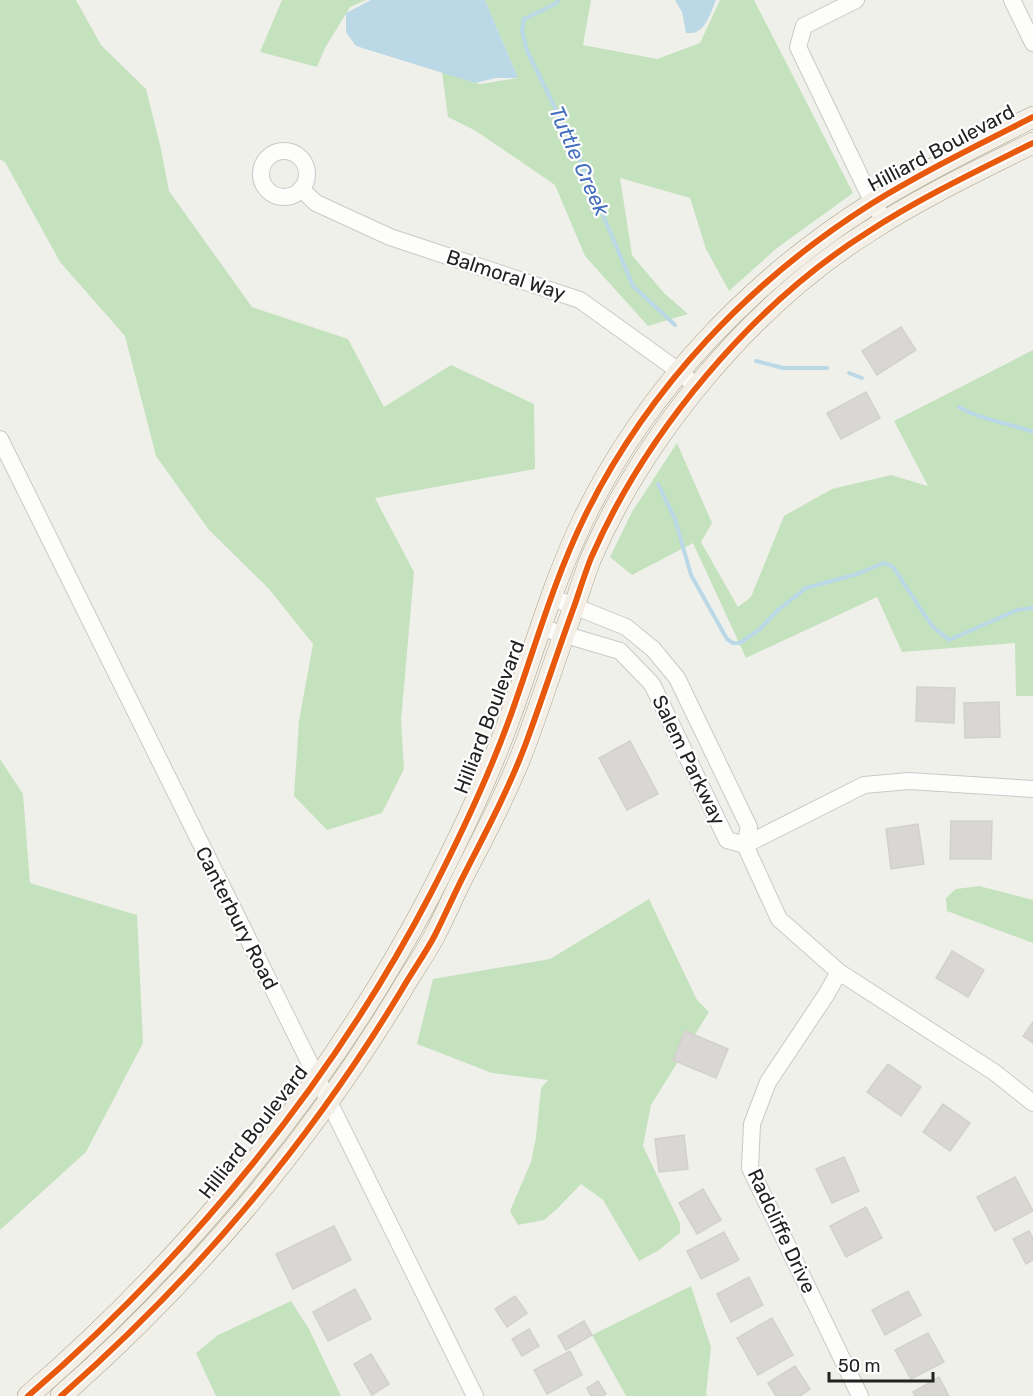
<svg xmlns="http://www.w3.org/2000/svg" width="1033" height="1396" viewBox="0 0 1033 1396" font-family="Rubik,sans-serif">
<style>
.forest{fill:#c5e2be}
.water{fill:#bbd8e6}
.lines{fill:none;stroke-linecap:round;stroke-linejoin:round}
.stream{stroke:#bbd8e6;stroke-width:4}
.building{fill:#d8d7d3;stroke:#d3d1cc;stroke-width:1.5}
.minor-casing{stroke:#c9c9c7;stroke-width:18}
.major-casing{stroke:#a7a186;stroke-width:22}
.minor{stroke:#fdfdfc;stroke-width:16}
.major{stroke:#f3efe6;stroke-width:21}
.cycleway-casing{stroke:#fff;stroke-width:10}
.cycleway{stroke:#e8590c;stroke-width:6}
.labels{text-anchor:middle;stroke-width:4.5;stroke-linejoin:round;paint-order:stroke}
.street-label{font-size:20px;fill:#222;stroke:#fff}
.water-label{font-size:21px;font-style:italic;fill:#436ebd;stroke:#fff}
</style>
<rect width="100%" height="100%" fill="#f0f0eb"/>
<g class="forest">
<polygon points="0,0 76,0 101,45 146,89 161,149 169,191 252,307 348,339 384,407 451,365 534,404 535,469 375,498 414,572 401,721 404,769 382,813 327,830 294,796 299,721 313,644 269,589 209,530 156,456 125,336 60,262 5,162 0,160"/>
<polygon points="282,0 366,0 350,7 325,48 317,67 260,52"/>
<polygon points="485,0 591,0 583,45 657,59 700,43 720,0 754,0 853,193 777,248 729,291 706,249 690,198 620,178 632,255 664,293 688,314 648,326 585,256 555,185 476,131 448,117 442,72 480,84 518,78"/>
<polygon points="1033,350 1033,696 1016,696 1015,643 902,652 877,597 746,658 693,543 632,575 610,557 632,512 677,443 712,523 701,542 738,607 751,597 784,516 832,489 891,475 928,486 894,421"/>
<polygon points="0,759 23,794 30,883 137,915 143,1043 86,1152 0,1230"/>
<polygon points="979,886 1033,900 1033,943 947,911 946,898 956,889"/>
<polygon points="649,899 697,1000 709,1012 651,1105 643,1146 680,1223 680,1233 659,1250 639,1261 603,1200 581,1184 557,1209 544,1220 518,1225 510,1211 531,1162 536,1137 541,1088 548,1080 492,1073 417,1044 433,979 550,959"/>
<polygon points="691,1286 711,1347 706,1394 708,1396 626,1396 592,1335"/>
<polygon points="291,1301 309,1329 341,1396 216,1396 196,1353 218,1335"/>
</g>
<g class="water">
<polygon points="371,0 485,0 518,78 496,78 475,83 356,46 346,32 346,13"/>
<path d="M675,0h41c-6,14 -11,36 -30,33l-4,-21z"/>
</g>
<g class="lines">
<g class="stream">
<polyline points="559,0 555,4 524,19 522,30 527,51 573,144 633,286 675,325"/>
<polyline points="756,361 783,368 827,368"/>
<polyline points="849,373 862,378"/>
<path d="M959,407c22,13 50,16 74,25"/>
<polyline points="658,484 675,519 691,575 727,639 733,643 740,643 760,629 778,610 806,588 857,574 884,563 893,567 932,626 949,640 1017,610 1033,608"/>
</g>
</g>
<g class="building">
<polygon points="901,327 916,350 877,375 862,351"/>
<polygon points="866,392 880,418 841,439 827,413"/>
<polygon points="917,687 955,688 954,723 916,721"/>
<polygon points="999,702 1000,737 965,738 964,703"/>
<polygon points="630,741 658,794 627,810 599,758"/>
<polygon points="951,821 992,821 991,859 950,859"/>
<polygon points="918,824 924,864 891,869 886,829"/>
<polygon points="952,951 984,970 968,997 936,978"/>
<polygon points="1033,1022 1033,1043 1023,1036"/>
<polygon points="685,1031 728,1049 716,1078 673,1060"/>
<polygon points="888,1064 921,1087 901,1116 867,1092"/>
<polygon points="943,1104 970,1123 950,1151 923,1132"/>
<polygon points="684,1135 688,1169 659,1172 655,1139"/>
<polygon points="844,1157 859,1191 832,1203 816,1169"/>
<polygon points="1015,1177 1033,1211 995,1231 977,1197"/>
<polygon points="703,1189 721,1220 697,1234 679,1203"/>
<polygon points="866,1207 882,1238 846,1257 830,1226"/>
<polygon points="334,1226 351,1260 293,1289 276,1254"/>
<polygon points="1029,1231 1033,1239 1033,1260 1026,1264 1013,1239"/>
<polygon points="724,1232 739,1260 701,1279 687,1251"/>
<polygon points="749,1277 763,1305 731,1322 717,1294"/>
<polygon points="355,1289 371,1319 328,1341 313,1312"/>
<polygon points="908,1291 921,1315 885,1335 872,1310"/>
<polygon points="515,1296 527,1313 507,1327 495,1309"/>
<polygon points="772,1318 793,1355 758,1375 737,1338"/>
<polygon points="584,1321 592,1335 566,1350 558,1336"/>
<polygon points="529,1329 539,1346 522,1356 512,1339"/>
<polygon points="928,1333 944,1362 911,1379 895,1350"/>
<polygon points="570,1351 582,1375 547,1394 534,1370"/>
<polygon points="371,1354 389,1384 372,1395 354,1364"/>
<polygon points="795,1366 810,1389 800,1396 776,1396 768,1383"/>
<polygon points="939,1377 949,1396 915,1396 913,1392"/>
<polygon points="598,1381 606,1394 603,1396 591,1396 587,1388"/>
</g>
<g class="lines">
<defs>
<g id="minor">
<polyline points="856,0 804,26 798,47 873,203 885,221"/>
<polyline points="1012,0 1033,43"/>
<circle cx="284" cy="174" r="23"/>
<polyline points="301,189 316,203 390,237 580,300 680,372 697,387"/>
<path d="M0,439c157,320 318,637 475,957"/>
<polyline points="551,597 626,627 653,649 677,678 749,827 745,845"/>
<polyline points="539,627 620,651 652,684 727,840 745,845"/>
<polyline points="745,845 779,919 839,972 994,1072 1033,1103"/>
<polyline points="745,845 864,785 909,781 1033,789"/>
<polyline points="839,972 826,995 768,1082 752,1124 750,1168 860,1396"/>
</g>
<g id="major">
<path d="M28,1396c160,-138 304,-313 402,-501 29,-56 57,-115 79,-175 25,-69 44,-139 76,-204 63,-128 166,-236 286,-312 52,-32 107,-59 162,-87"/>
<path d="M61,1396c133,-117 249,-254 340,-405 11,-19 24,-37 34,-56 11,-22 21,-45 32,-66 21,-41 43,-83 59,-126 17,-46 32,-93 49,-139 5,-15 10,-31 16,-46 55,-126 161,-253 277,-326 52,-34 109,-61 165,-89"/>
</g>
</defs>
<use href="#minor" class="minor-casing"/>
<use href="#major" class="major-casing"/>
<use href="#minor" class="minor"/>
<use href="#major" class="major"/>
<defs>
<g id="cycleway">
<path d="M28,1396c160,-138 304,-313 402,-501 29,-56 57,-115 79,-175 25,-69 44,-139 76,-204 63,-128 166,-236 286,-312 52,-32 107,-59 162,-87"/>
<path d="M61,1396c133,-117 249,-254 340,-405 11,-19 24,-37 34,-56 11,-22 21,-45 32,-66 21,-41 43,-83 59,-126 17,-46 32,-93 49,-139 5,-15 10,-31 16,-46 55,-126 161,-253 277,-326 52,-34 109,-61 165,-89"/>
</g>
</defs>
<use href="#cycleway" class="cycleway-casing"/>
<use href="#cycleway" class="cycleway"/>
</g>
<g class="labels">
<g class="street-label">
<text transform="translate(941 148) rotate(-28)" y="7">Hilliard Boulevard</text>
<text transform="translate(506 275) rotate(18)" y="7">Balmoral Way</text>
<text transform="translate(489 717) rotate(-69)" y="7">Hilliard Boulevard</text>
<text transform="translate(689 760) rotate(64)" y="7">Salem Parkway</text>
<text transform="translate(237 918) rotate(63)" y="7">Canterbury Road</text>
<text transform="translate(253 1132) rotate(-52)" y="7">Hilliard Boulevard</text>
<text transform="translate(782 1231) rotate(65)" y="7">Radcliffe Drive</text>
</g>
<g class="water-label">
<text transform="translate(579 161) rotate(66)" y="7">Tuttle Creek</text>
</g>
</g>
<path d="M829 1372v9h104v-9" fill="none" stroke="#222222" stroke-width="3"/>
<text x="838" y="1372" font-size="18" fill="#222222" stroke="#ffffff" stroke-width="4.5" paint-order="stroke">50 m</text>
</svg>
